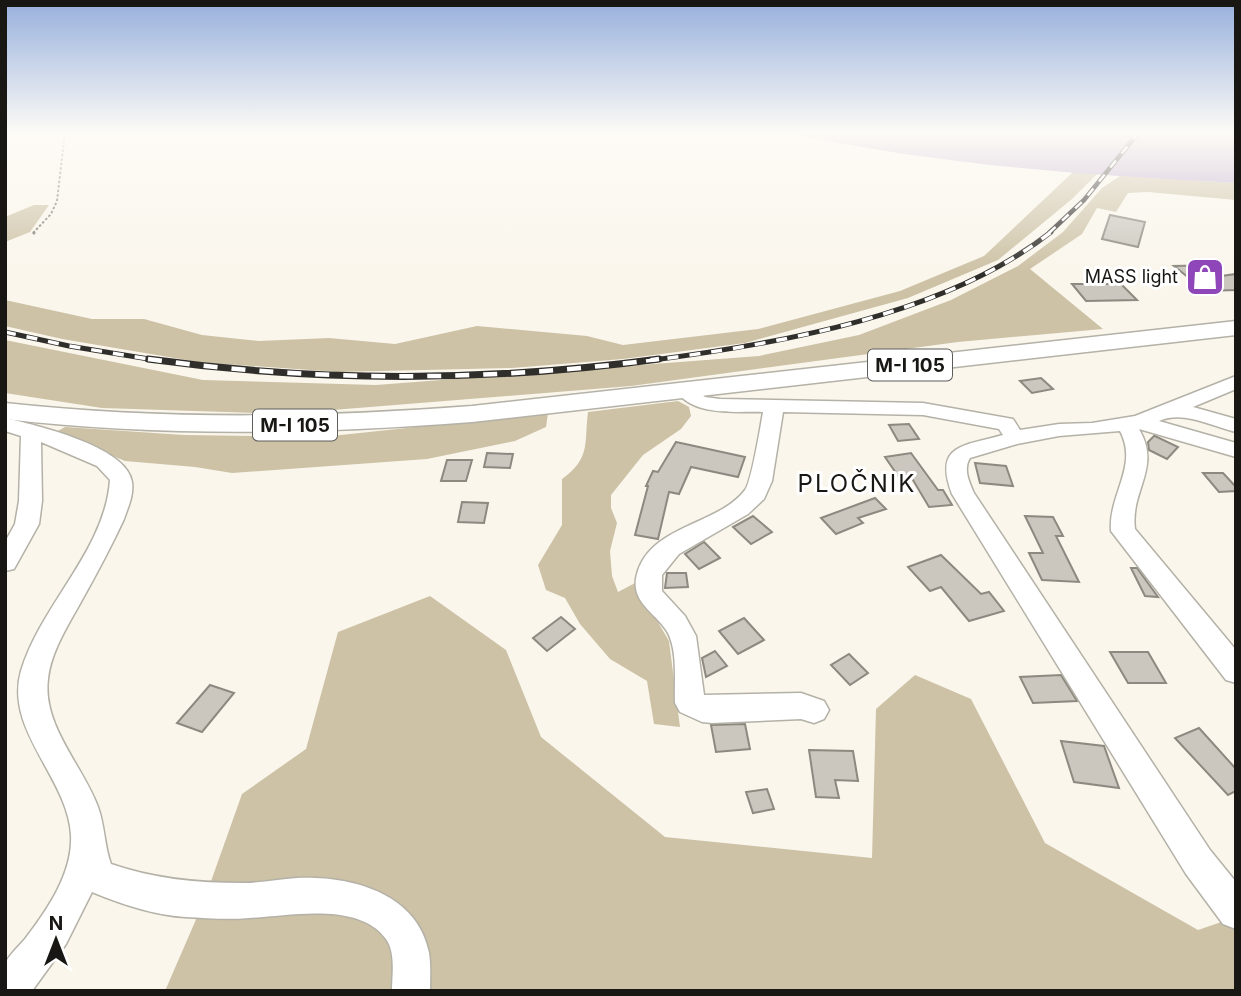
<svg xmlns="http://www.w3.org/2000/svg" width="1241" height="996" viewBox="0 0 1241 996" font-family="Inter,sans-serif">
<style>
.green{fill:#cdc2a6}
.water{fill:#bfaacd}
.building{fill:#cbc7be;stroke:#8d8980;stroke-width:2}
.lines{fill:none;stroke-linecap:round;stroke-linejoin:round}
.minor-casing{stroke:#b4b1a7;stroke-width:3}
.major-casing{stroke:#b4b1a7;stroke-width:3}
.path-far1{stroke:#807d77;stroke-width:2;stroke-dasharray:2.5 2;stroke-linecap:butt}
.path{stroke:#807d77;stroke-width:2.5;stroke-dasharray:3.5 2.5;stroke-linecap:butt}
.minor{fill:#fff;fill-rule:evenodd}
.major{fill:#fff;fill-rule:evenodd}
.rail-far2-casing{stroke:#302e2b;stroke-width:4.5}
.rail-far1-casing{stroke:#302e2b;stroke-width:5}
.rail-casing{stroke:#302e2b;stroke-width:7}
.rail-far2{stroke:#fff;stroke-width:2.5;stroke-dasharray:9;stroke-linecap:butt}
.rail-far1{stroke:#fff;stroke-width:3.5;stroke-dasharray:11;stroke-linecap:butt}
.rail{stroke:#fff;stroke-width:4.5;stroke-dasharray:14;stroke-linecap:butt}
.labels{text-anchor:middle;stroke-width:6;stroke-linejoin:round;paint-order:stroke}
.far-poi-label{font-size:18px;fill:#181714;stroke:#fff;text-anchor:end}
.shield{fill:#fff;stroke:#5d5d5a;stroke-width:2}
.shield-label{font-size:19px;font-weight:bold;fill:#181714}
.quarter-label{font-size:24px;letter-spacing:2px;fill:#181714;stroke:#fff}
</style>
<rect width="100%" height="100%" fill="#faf6ec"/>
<g class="green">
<polygon points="1073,172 1097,174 1072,199 998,260 908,298 745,343 623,359 512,368 338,372 198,362 62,339 5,326 5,300 92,319 144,319 202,335 259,341 329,338 395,344 477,326 587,336 623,345 758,329 900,291 984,256"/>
<polygon points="1120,176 1236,183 1236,200 1148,192 1128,193 1116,212 1097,208 1082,234 1030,269 1103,329 958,342 631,386 283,414 102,408 5,393 5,340 203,380 376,385 759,356 859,335 951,300 1018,266 1063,232 1102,188"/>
<polygon points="34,205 49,205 30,232 5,242 5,217"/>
<path d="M678,401l11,6 2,9 -10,13 -38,26 -32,40v13l6,15 -7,28 2,25 6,16 17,-9 34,58 11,86 -26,-3 -7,-43 -37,-22 -30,-35 -15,-26 -19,-8 -8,-25 24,-40v-46c29,-21 22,-35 26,-67z"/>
<polygon points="548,413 546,427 515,441 427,459 232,473 195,467 125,461 56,432 65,427 184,435 322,437"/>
<polygon points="430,596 506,650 541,737 665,837 872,858 876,709 915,675 971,699 1045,843 1198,930 1236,917 1236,991 165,991 204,901 242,794 306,749 338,632"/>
</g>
<path class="water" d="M786,132h450v51c-151,-8 -302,-18 -450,-51z"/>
<g class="building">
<polygon points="1110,215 1145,222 1138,247 1102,239"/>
<polygon points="1221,265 1221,276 1236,274 1236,290 1205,291 1174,266"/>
<polygon points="1072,284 1121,284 1137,300 1086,301"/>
<polygon points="1041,378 1053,389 1032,393 1020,381"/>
<polygon points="909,424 919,439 898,441 889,425"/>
<polygon points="1154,436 1155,436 1178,447 1167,459 1149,450 1148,442"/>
<polygon points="676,442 745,457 738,477 691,467 679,494 669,492 658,539 635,535 648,486 646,486 653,471 658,472"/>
<polygon points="487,453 513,454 510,468 484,467"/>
<polygon points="911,453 938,490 943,490 952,505 929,507 910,475 898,476 885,457"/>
<polygon points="447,460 472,460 466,481 441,481"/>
<polygon points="975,463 1006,466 1013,486 980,483"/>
<polygon points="1203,473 1223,473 1236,487 1236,491 1219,492"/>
<polygon points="875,498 886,509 858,518 863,523 836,534 821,518"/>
<polygon points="462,502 488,503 484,523 458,522"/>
<polygon points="753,516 772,532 751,544 733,527"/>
<polygon points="1025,516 1053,517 1063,536 1056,536 1079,582 1042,580 1029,553 1043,553"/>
<polygon points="704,542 720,558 699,569 685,554"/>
<polygon points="941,555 981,594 989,592 1004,611 969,621 941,587 930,591 908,567"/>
<polygon points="1131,568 1137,568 1158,597 1145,596"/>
<polygon points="667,573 686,573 688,587 665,588"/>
<polygon points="561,617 575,629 547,651 533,638"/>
<polygon points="744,618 764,640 738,654 719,631"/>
<polygon points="715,651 727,666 706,677 702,658"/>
<polygon points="1110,652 1148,652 1166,683 1128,683"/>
<polygon points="849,654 868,673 850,685 831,665"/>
<polygon points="1061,675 1077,701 1033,703 1020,677"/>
<polygon points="210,685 234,693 202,732 177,723"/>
<polygon points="745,724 750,749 716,752 711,725"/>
<polygon points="1199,728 1236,769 1236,791 1228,795 1175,738"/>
<polygon points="1061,741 1104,746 1119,788 1074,782"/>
<polygon points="809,750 853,751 858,781 835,780 839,798 816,797"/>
<polygon points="767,789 774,809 753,813 746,792"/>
</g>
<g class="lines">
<defs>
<g id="minor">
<path d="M1236,376v13l-43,18 43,12v13c-26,-6 -52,-22 -77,-11l77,22v14l-97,-28c23,39 -9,61 -4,100l101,121v33l-10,-3 -115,-149c-3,-36 28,-65 9,-100l-61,5 -42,8 -47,14c-7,11 -1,24 4,35l236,357 26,32v47l-13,-5 -37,-50 -234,-380c-19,-50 12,-48 51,-59l-4,-6 -76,-14 -140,-3 -11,69 -8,18 -16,15 -69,40 -17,21v16l23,25 11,20 8,59 97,-2 23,8 5,9 -5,9 -10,4 -13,-4 -89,4 -10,-1 -22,-10 -5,-9c-1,-21 3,-50 -7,-70 -11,-20 -39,-30 -31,-59 13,-49 82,-49 108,-84 6,-7 16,-66 18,-78 -30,-1 -68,5 -88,-22l3,-4h14l13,11 15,2 203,4 90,16 7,11 39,-6 33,-1 43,-7z"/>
<path d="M5,418c30,7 122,28 127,64 2,13 -4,25 -8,37 -13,28 -27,54 -42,81 -13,24 -31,51 -34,79 -6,46 35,87 50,128 7,19 6,38 13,57 43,15 86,19 132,19 18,0 36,-4 54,-5 53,-2 120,14 132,75 2,12 1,26 1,38h-38c0,-16 4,-38 -6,-52 -27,-38 -98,-23 -137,-21 -21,2 -43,0 -64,-1 -31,-2 -64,-13 -93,-25l-26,52 -34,47h-27c0,-8 -2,-20 0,-27 3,-8 14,-18 20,-25 22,-29 48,-66 46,-104 -3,-57 -67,-105 -50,-164 20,-67 84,-120 89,-191l-13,-14 -56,-24 1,59 -3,23 -25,45 -9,2v-29l10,-18 4,-23 2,-65 -16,-5z"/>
</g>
<path id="major" d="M1236,321v14l-764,87c-156,12 -311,15 -467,-3v-16c156,17 311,15 467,3z"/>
</defs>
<use href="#minor" class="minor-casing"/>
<use href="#major" class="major-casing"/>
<polyline class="path-far1" points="33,233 51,214 57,201 65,132"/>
<polyline class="path" points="33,234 35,232"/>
<use href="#minor" class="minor"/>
<use href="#major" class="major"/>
<defs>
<polyline id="rail-far2" points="1049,233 1084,200 1139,132"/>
<g id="rail-far1">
<polyline points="5,332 69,346 161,361"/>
<path d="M646,361c132,-17 298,-45 405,-129"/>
</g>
<path id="rail" d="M148,359c169,23 342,23 511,0"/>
</defs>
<use href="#rail-far2" class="rail-far2-casing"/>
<use href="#rail-far1" class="rail-far1-casing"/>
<use href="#rail" class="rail-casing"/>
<use href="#rail-far2" class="rail-far2"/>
<use href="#rail-far1" class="rail-far1"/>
<use href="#rail" class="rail"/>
</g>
<linearGradient id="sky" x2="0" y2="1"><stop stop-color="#97b0dd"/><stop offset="0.49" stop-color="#fdfbf6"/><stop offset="1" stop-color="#fdfbf6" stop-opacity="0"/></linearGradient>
<rect width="1241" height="272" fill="url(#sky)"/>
<defs>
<symbol id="shop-square" viewBox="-11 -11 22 22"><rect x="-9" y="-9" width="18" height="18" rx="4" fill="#8e46b8" stroke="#fff"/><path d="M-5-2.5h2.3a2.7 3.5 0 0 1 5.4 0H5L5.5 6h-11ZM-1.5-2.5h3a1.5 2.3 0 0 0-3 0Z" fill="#fff"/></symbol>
</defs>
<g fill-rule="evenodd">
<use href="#shop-square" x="1183" y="255" width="44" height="44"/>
</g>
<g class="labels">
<g class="far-poi-label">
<text x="1178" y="283">MASS light</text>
</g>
<g class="shield">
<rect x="868" y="349.5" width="84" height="31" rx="5"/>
<rect x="253" y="409.5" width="84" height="31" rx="5"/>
</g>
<g class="shield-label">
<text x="910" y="372">M-I 105</text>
<text x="295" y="432">M-I 105</text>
</g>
<g class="quarter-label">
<text x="857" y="492">PLOČNIK</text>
</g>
</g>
<rect width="1241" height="996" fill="none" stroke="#181714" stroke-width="14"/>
<g transform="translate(56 940)" stroke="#ffffff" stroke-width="5" paint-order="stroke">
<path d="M0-5L12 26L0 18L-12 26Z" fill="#181714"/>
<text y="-10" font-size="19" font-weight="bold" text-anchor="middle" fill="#181714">N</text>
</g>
</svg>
